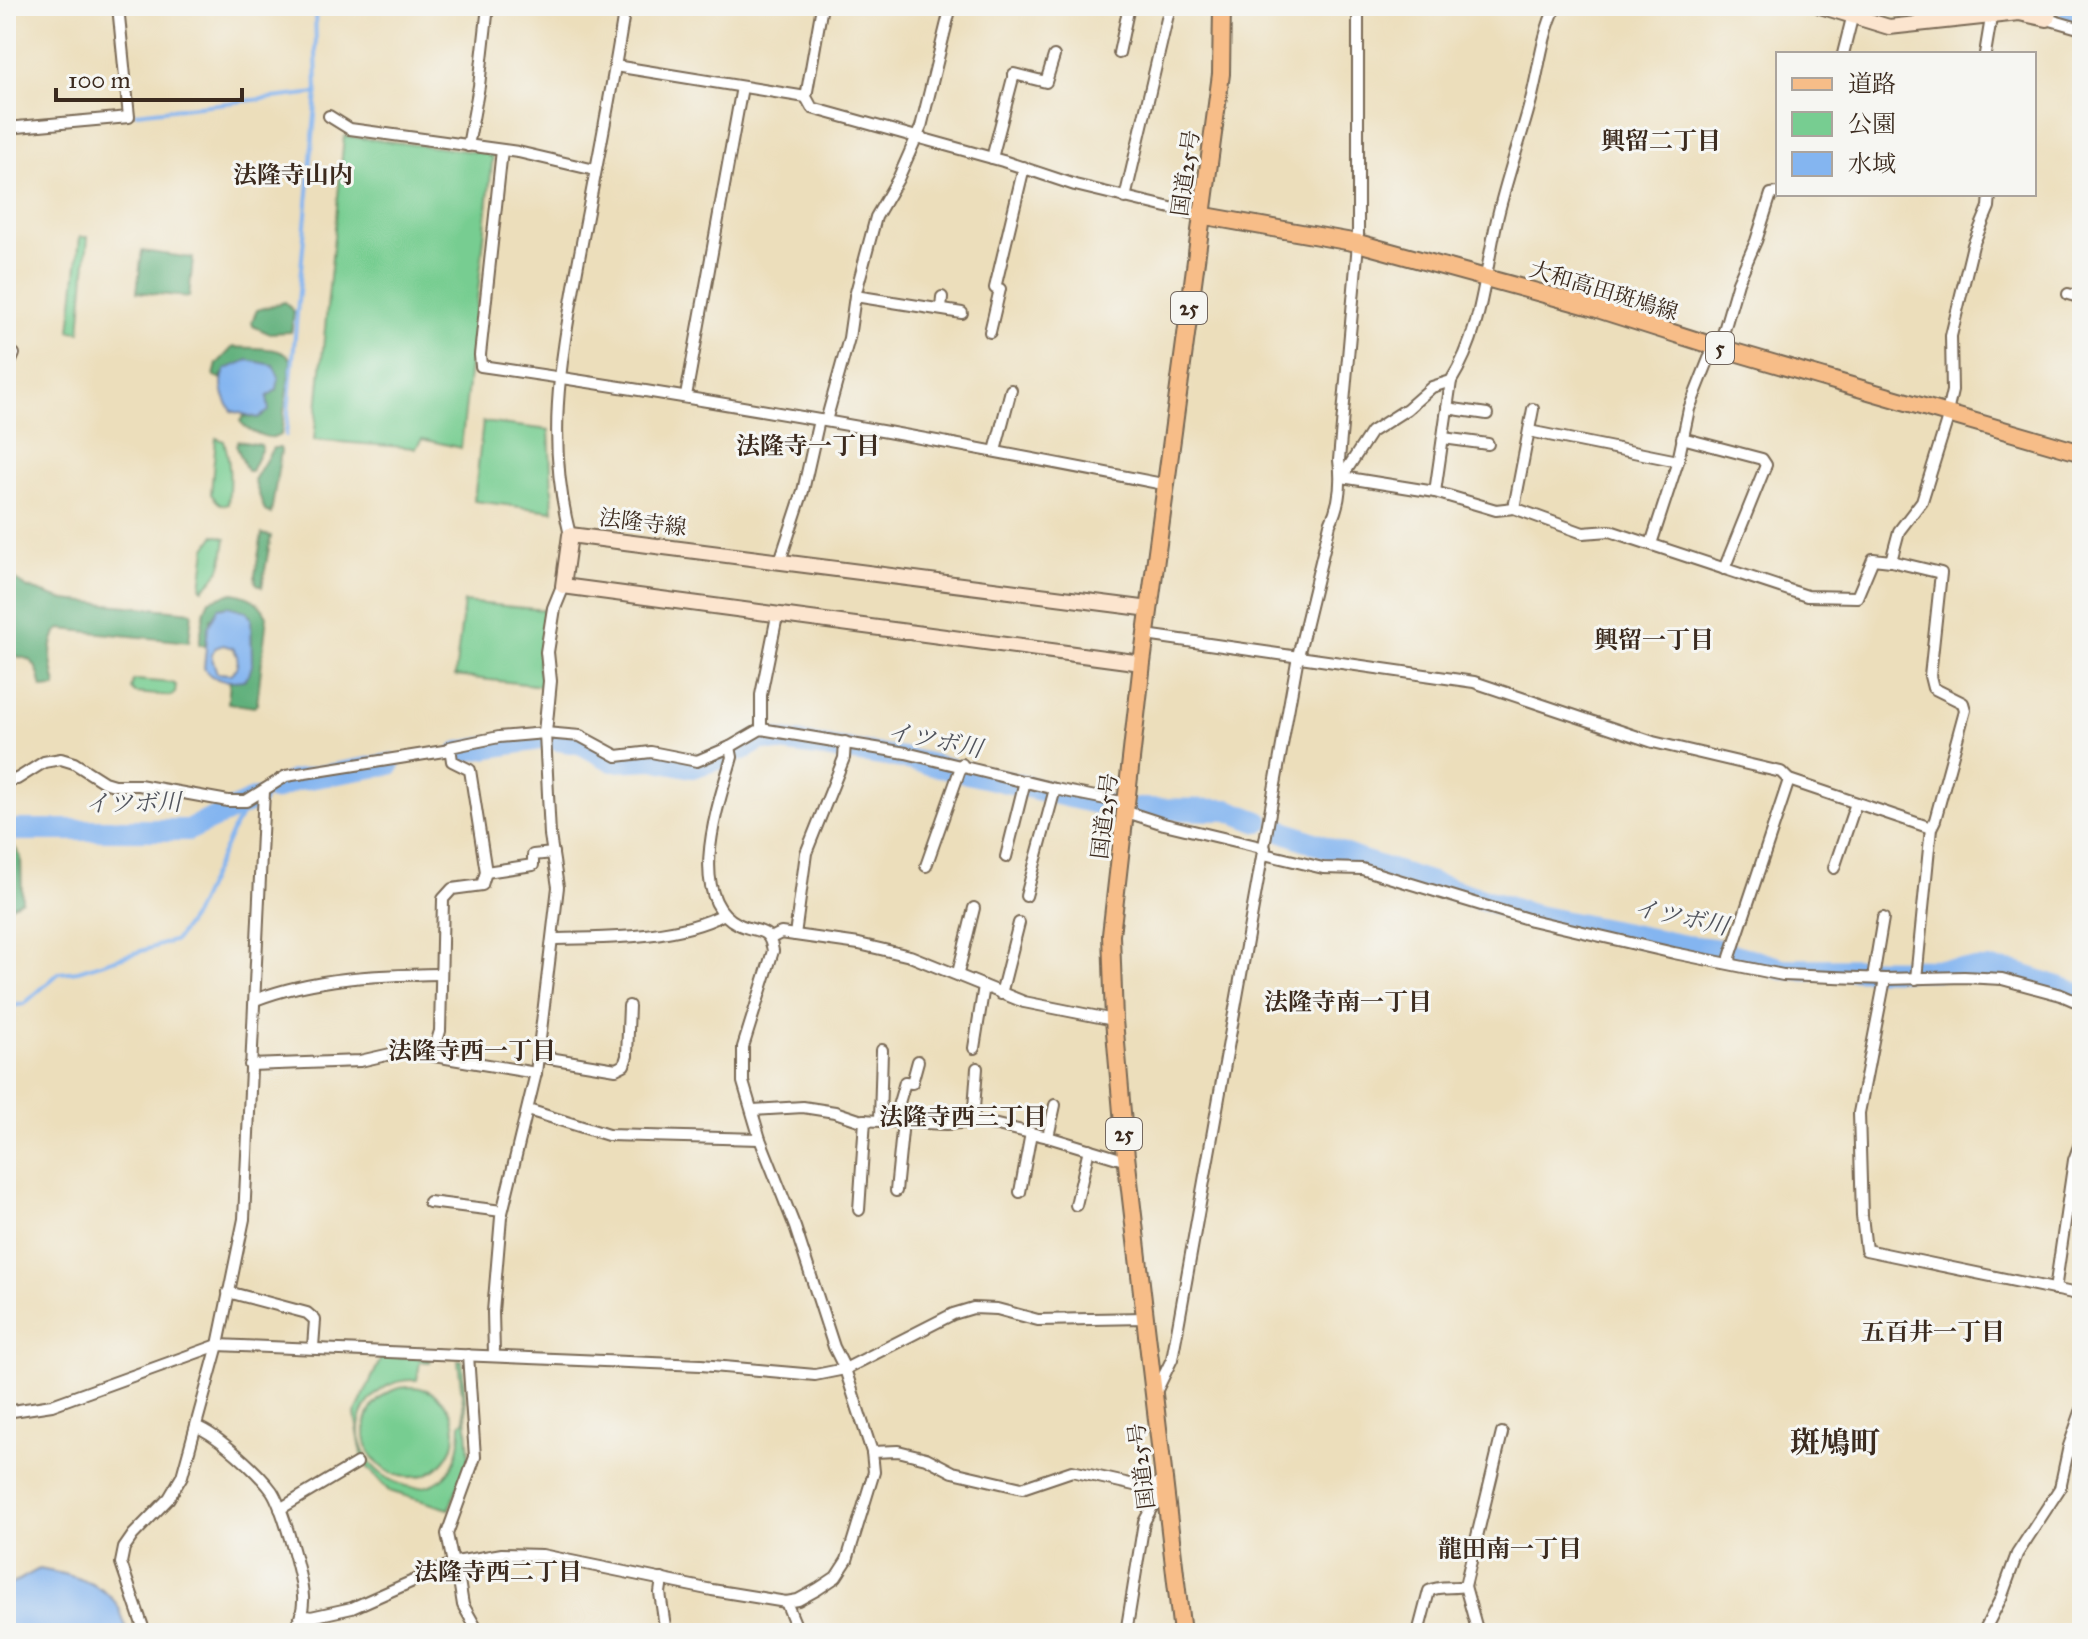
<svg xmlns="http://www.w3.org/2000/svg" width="2088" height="1639" viewBox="0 0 2088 1639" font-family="'IM FELL Great Primer','Noto Serif JP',serif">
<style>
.green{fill:#77cd91;stroke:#597c58;stroke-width:2}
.forest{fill:#61b07b;stroke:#4e6d4c;stroke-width:2}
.water{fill:#84b5f0;stroke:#607087;stroke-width:2;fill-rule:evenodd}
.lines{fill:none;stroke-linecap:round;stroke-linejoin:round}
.stream{stroke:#84b5f0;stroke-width:4}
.river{stroke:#84b5f0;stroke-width:22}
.minor-casing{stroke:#796955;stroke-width:14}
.tertiary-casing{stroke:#796955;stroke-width:16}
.secondary-casing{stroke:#796955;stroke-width:18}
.primary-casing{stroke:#796955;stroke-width:20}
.trunk-casing{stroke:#796955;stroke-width:20}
.minor{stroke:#fff;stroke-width:10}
.tertiary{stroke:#fff;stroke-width:12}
.secondary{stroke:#fce5cf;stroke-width:14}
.primary{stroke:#f7bd88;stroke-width:16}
.trunk{stroke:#f7bd88;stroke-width:16}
.labels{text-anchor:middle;stroke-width:6;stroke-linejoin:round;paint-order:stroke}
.shield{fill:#f6f6f2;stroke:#73675e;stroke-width:2}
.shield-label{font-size:20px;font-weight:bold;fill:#3b2a1e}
.street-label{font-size:22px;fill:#3b2a1e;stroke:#f6f6f2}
.neighbourhood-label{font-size:24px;font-weight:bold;fill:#3b2a1e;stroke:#f6f6f2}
.water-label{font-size:24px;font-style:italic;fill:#51545d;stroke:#f6f6f2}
.district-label{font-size:30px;font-weight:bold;fill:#3b2a1e;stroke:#f6f6f2}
</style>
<rect width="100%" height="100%" fill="#f6f6f2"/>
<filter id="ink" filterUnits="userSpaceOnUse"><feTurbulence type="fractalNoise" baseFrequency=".0125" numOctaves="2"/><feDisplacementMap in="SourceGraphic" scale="16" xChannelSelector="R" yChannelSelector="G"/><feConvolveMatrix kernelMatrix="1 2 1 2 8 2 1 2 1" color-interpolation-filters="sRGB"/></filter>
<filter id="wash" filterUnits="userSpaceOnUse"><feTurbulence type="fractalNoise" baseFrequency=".006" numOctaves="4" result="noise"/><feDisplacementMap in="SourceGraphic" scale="32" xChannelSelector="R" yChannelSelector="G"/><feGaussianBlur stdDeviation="1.8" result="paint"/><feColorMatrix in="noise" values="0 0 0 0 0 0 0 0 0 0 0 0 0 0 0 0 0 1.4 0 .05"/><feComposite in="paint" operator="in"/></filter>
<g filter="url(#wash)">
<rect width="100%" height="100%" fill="#ecdebb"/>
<g class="green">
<polygon points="344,136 493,154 461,448 422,439 416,448 314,440"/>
<polygon points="80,237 88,237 80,332 70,331"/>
<polygon points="483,422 549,430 553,511 474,501"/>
<path d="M216,438l8,3c7,22 6,41 4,63 -8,3 -12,-4 -17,-10z"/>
<path d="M215,535l11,3c-4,27 -2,32 -23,51l-2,-1 5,-40z"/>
<polygon points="464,602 545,610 538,667 543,686 455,676"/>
<polygon points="137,680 172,683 176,685 175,693 171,696 135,693 131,689 133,681"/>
<path d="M382,1356l49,3 -1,3h-10l-3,18c-19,-1 -36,6 -48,22 -48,67 92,142 92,21l4,-3 -7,-60h4l7,96 -20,53 -60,-18 -26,-29 -8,-48z"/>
<circle cx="410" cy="1432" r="45"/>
</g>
<g class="forest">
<polygon points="142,251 193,258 189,297 137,292"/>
<polygon points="285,302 294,312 291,332 268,333 253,326 252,321 257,310"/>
<path d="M233,347c17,2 47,-2 58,12l-10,76c-11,7 -34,-4 -41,-14l4,-5 14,2 10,-23 8,-5 -54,-15v4l-8,-3 3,-12z"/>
<polygon points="238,441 261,445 262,448 251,471 247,471 236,445"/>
<polygon points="273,448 280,448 281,451 271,514 265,511 254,480"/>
<polygon points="262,534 271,536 262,587 256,583 255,575"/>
<path d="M6,573l22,15 36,12 128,12 -3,30 -128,-13 -5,3c-8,19 -5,33 0,53l-1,2 -13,1c-6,-26 -7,-31 -36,-33z"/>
<path d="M233,593c17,3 26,8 34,23l-10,88 -3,3 -26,-4 2,-22h4l18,-16 -1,-47 -4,-7 -36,7 -6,28 -6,-2 6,-35 4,-9z"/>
<polygon points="6,834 21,857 22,900 6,909"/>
</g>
<g class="water">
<path d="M248,360l25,5 6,12 -2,12 -10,8 2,14 -11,7 -26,-7c-9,-12 -14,-29 -6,-42z"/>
<path d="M228,606l18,5 5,7 1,47 -3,10 -5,5c-15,2 -32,2 -40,-12l4,-41 10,-19zM223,645l10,3c6,9 7,19 -3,26l-13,-1 -6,-18 4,-7z"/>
<path d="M39,1569c27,5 59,11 77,34 6,8 8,21 12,30h-122v-46z"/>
</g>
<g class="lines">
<g class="stream">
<polyline points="136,113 317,93 315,6"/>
<polyline points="286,435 317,93"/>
<polyline points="6,1007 24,1004 59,973 78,971 176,940 194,914 235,825 252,802"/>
</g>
<g class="river">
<polyline points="2070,11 2082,16"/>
<polyline points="557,740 582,744 613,761 653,759 692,767 721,758"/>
<polyline points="742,750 761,739 767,739 903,758 1117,808"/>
<polyline points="459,752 535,740"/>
<polyline points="274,790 293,781 390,764"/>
<polyline points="1139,809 1228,810 1259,822"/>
<polyline points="6,830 188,830 255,799"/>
<polyline points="1280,830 1359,860 1532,915 1686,946 1714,949 1783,969 1988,970 2016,973 2082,995"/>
</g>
</g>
</g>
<g filter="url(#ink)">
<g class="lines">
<defs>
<g id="minor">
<polyline points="822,6 806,97 812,108 1003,161 1075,185 1200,215"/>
<path d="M1556,6c-14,29 -17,63 -25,94 -11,42 -26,82 -35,124 -12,55 -15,109 -45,157l-19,6 -25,22 -36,23 -29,45 93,15 61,18 18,-2 69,25 27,-2 197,65 50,1 16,-38 18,2 8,-30 23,-30 27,-87"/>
<polyline points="2047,19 2082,29"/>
<polyline points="1950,22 1955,6"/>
<polyline points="1119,53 1129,6"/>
<polyline points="1843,54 1852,18"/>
<polyline points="1985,54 1991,18"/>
<polyline points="615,66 806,97"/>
<polyline points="329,116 350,129 518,152 595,170"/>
<polyline points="6,128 129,117 118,6"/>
<polyline points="468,146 479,86 488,6"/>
<path d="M502,150l-22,205 1,11c230,33 459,74 687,119"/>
<polyline points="992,158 1014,74 1046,82 1054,56"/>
<polyline points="1125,198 1170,6"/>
<polyline points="2068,294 2082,298"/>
<polyline points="855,296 962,313"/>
<polyline points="941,309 942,297"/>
<polyline points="990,332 1000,289 995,288 1024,167"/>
<polyline points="6,372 14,354"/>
<polyline points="686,396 742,87"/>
<polyline points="1447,408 1487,414"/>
<polyline points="1947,413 1952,391 1951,336 1973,245 1989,207 1990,194"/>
<polyline points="826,421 849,338 855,296 876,217 898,179 921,127 951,6"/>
<polyline points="1529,431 1678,461"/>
<polyline points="1443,438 1488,444"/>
<polyline points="1682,438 1762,459 1766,465 1724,569"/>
<polyline points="995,451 1011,390"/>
<polyline points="1435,492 1451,381"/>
<polyline points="1514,508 1533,409"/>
<path d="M570,535c-25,-98 -9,-175 8,-271 16,-86 34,-172 47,-258"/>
<polyline points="1651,544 1678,461 1689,409 1714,346 1723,334 1738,282 1756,241 1771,194 1778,193"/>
<polyline points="780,561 803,491 819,420"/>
<polyline points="1891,561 1941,573 1930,676 1933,688 1963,703 1965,710 1935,820 1931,828 1916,979"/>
<polyline points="1146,635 1474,682 1653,742 1781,772 1789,780 1931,828"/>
<polyline points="761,729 761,695 777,616"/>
<polyline points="6,780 17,779 44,762 61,759 74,763 104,782 114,785 139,785 228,801 246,801 286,776 450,750"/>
<polyline points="1127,812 1164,824 1265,848"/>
<polyline points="1264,854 1323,868 1362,869 1531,920 1674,953 1783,975 1885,979 1964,977 2002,979 2061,995 2082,1004"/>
<polyline points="1006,857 1025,781"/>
<polyline points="926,866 962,764"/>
<polyline points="1834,868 1856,803"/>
<polyline points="486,872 533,865 533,855 553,853"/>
<polyline points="1026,896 1055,789"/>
<polyline points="795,935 806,853 844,758 845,742"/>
<polyline points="771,938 781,933 859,944 910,956 1024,1002 1114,1020"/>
<path d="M553,939c51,-1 125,0 171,-25"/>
<polyline points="1731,964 1730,957 1789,780"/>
<polyline points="958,973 974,908"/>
<polyline points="1873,978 1883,918"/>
<polyline points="1885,979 1859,1113 1862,1216 1866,1250 2082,1295"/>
<polyline points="1001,994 1019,923"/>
<path d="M255,1000c60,-23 123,-25 186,-26"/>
<polyline points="974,1048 984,986"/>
<polyline points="433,1054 440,1031 443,899 452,889 482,885 486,872 470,770 452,761 450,747 499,737 545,733 580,736 617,756 651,752 697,761 730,747 761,729 906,753 1055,789 1121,802"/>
<polyline points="537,1056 616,1069 624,1065 627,1056 629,1006"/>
<polyline points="250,1065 360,1061 404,1051 536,1073"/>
<polyline points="528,1110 608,1135 760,1139"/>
<polyline points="753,1110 803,1107 835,1112 859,1120 947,1124 973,1122 997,1125 1048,1137 1127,1161"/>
<polyline points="880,1120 882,1050"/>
<polyline points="894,1120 905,1082 912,1083 918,1061"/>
<polyline points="973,1122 977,1068"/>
<polyline points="1048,1137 1055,1105"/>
<polyline points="896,1191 903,1121"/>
<polyline points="1020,1192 1031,1133"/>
<polyline points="429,1202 502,1211"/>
<polyline points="1076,1205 1089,1149"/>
<polyline points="859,1210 865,1120"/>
<polyline points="2055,1290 2074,1160 2082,1138"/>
<polyline points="228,1292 307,1313 315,1320 313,1347"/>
<polyline points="494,1355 493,1312 501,1217 536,1073 558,887 550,835 545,733"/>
<path d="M1155,1394l17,-35 5,-27 121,-676 32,-132c10,-20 12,-41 9,-64l19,-217v-237"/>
<polyline points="6,1412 52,1405 218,1345 701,1365 815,1375 845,1369 953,1314 973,1308 997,1309 1038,1320 1145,1318"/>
<path d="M197,1427c21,8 62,46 75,64 11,17 30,86 31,106 1,13 -4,24 -9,36"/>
<polyline points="872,1452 898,1451 926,1458 953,1472 1022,1488 1072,1471 1143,1487 1166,1482"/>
<polyline points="280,1509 357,1463"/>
<polyline points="456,1562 463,1605 479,1633"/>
<polyline points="453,1564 447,1534 475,1457 468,1355"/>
<polyline points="662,1579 660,1593 666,1633"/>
<polyline points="1465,1586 1478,1633"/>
<polyline points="786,1602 796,1626 795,1633"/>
<path d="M301,1615l10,2 41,-9 104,-46 46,-8 40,1 170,35 74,12 12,-2 20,-11 18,-12 11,-17 27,-88 -2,-20 -27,-83 -11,-22 -39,-120 -35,-88 -17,-57v-35l30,-96c-4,-26 -16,-17 -35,-27 -54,-27 -18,-124 -6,-167l-2,-10"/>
<polyline points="145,1633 121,1563 124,1548 133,1535 169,1498 182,1476 218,1345 244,1219 264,791"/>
<polyline points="1126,1633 1144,1522 1165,1483"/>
<path d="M1418,1633l11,-42c11,-6 24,-2 36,-5l37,-153"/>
<polyline points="1983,1633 2001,1598 2017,1554 2060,1488 2069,1446 2082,1409"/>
</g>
<polyline id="tertiary" points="545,733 550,681 547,652 554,608 563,586"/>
<g id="secondary">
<polyline points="1820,6 1889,27 2019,13 2047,19 2051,6"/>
<polyline points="1142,663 563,586 570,535 1150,609"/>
</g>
<polyline id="primary" points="1200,215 1358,243 1588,306 1714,346 2082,453"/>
<polyline id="trunk" points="1182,1633 1125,1147 1114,1020 1111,935 1142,663 1221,74 1222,6"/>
</defs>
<use href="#minor" class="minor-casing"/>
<use href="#tertiary" class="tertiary-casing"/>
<use href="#secondary" class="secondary-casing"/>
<use href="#primary" class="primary-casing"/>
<use href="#trunk" class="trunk-casing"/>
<use href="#minor" class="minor"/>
<use href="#tertiary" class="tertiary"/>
<use href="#secondary" class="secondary"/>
<use href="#primary" class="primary"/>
<use href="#trunk" class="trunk"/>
</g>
</g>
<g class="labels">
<g class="shield">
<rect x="1171" y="292" width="36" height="32" rx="6"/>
<rect x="1706" y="332" width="28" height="32" rx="6"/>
<rect x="1106" y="1118" width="36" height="32" rx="6"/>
</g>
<g class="shield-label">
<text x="1189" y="315">25</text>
<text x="1720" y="355">5</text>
<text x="1124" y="1141">25</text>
</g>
<g class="street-label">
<text transform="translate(1185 173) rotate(-82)" y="8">国道25号</text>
<text transform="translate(1604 290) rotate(17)" y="8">大和高田斑鳩線</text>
<text transform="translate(643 522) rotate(7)" y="8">法隆寺線</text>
<text transform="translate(1104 816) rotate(-83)" y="8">国道25号</text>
<text transform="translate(1141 1466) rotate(-97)" y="8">国道25号</text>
</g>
<g class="neighbourhood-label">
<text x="1661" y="149">興留二丁目</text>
<text x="293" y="183">法隆寺山内</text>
<text x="808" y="454">法隆寺一丁目</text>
<text x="1654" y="648">興留一丁目</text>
<text x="1348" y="1010">法隆寺南一丁目</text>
<text x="472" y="1059">法隆寺西一丁目</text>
<text x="963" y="1125">法隆寺西三丁目</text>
<text x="1933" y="1340">五百井一丁目</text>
<text x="1510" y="1557">龍田南一丁目</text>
<text x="498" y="1580">法隆寺西二丁目</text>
</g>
<g class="water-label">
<text transform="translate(935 740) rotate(11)" y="8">イツボ川</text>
<text transform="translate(133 803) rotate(-1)" y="8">イツボ川</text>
<text transform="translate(1681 917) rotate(12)" y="8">イツボ川</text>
</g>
<g class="district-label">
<text x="1835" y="1453">斑鳩町</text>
</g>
</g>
<rect width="2088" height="1639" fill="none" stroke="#f6f6f2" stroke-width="32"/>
<rect x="1776" y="52" width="260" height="144" fill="#f6f6f2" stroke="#aba49d" stroke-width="2"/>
<rect x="1792" y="78" width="40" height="12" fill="#f7bd88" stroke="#aba49d" stroke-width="2"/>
<text x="1848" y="92" font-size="24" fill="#3b2a1e">道路</text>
<rect x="1792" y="112" width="40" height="24" fill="#77cd91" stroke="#aba49d" stroke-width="2"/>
<text x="1848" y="132" font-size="24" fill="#3b2a1e">公園</text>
<rect x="1792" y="152" width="40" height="24" fill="#84b5f0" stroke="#aba49d" stroke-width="2"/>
<text x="1848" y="172" font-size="24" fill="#3b2a1e">水域</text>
<path d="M56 88v12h186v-12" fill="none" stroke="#3b2a1e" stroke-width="4"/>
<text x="68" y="88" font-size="24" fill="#3b2a1e" stroke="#f6f6f2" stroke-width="6" paint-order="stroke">100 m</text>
</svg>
